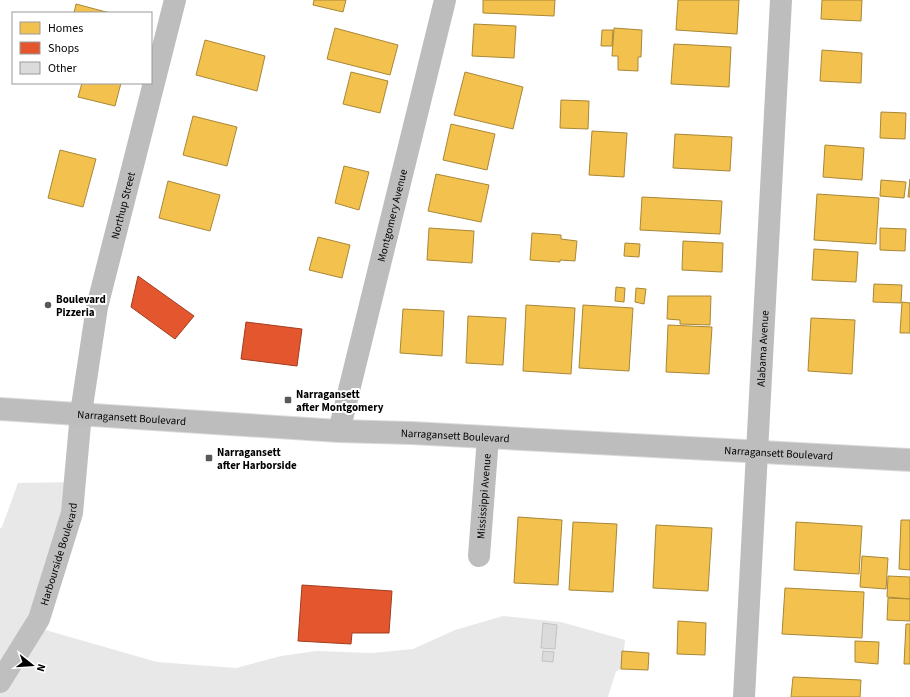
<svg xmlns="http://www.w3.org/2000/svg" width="910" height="697" viewBox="0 0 910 697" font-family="'Source Sans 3',sans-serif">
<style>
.green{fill:#e8e8e8}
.homes{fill:#f2c14e;stroke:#a98737}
.shops{fill:#e4572e;stroke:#a03d20}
.building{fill:#dbdbdb;stroke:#c3c3c3}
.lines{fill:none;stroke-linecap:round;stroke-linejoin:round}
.primary-casing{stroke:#dbdbdb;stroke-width:24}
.street{stroke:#bdbdbd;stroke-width:22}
.secondary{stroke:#bfbfbf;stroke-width:22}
.primary{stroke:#bdbdbd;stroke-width:22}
.poi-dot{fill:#595959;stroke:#fff;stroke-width:1.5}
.labels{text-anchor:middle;stroke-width:4;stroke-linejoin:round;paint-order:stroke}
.street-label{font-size:11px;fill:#000;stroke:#fff}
.poi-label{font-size:11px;font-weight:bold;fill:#000;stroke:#fff;text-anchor:start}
</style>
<rect width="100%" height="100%" fill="#fff"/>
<polygon class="green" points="77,482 42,629 157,662 236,668 281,656 316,651 372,653 413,649 455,630 503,616 561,622 625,640 622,669 616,671 608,697 0,697 0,529 2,527 18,483"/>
<g class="homes">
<polygon points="314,0 346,0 343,12 313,5"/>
<polygon points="483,0 555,0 554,16 483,13"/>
<polygon points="678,0 739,0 737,34 676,30"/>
<polygon points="822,0 862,0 861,21 821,19"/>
<polygon points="76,4 110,13 74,13"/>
<polygon points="474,24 516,26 514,58 472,56"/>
<polygon points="335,28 398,45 390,75 327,59"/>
<polygon points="614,28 642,30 641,57 638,57 638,71 618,70 618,56 612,56"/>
<polygon points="602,30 613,30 612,46 601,46"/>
<polygon points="205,40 265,56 257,91 196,75"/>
<polygon points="674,44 731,47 729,87 671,84"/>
<polygon points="822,50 862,53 861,83 820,81"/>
<polygon points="351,72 388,81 380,113 343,104"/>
<polygon points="465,72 523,87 513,129 454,115"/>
<polygon points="82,83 121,83 115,106 78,97"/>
<polygon points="561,100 589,101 588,129 560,128"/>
<polygon points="881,112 906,113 905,139 880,138"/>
<polygon points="193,116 237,127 227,166 183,155"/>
<polygon points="451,124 495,134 487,170 443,160"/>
<polygon points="592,131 627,133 624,177 589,175"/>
<polygon points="675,134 732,137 730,171 673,168"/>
<polygon points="825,145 864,148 862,180 823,177"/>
<polygon points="60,150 96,159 83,207 48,198"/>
<polygon points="344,166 369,172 359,210 335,203"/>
<polygon points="436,174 489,185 481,222 428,211"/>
<polygon points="910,179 910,197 908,197"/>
<polygon points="881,180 906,182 904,198 880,196"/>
<polygon points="168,181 220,195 210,231 159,218"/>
<polygon points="817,194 879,198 876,244 814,240"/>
<polygon points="642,197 722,201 720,234 640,230"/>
<polygon points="429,228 474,231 472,263 427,260"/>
<polygon points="880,228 906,229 905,251 880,250"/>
<polygon points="532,233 561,235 561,239 577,241 575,261 560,260 560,262 530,260"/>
<polygon points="318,237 350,245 342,278 309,270"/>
<polygon points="683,241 723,243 722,272 682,270"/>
<polygon points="625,243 640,244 639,257 624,256"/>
<polygon points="814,249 858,252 856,282 812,280"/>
<polygon points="874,284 902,285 901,303 873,302"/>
<polygon points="616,287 625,288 624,302 615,301"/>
<polygon points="636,288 646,289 644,304 635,302"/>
<polygon points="668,296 711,296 710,325 680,324 680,320 667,319"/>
<polygon points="902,302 910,303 910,333 900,333"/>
<polygon points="526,305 575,308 571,374 523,371"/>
<polygon points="583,305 633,308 629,371 579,368"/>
<polygon points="403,309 444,311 442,356 400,353"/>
<polygon points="468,316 506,318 503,365 466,363"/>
<polygon points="811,318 855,320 852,374 808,371"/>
<polygon points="668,325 712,327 709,374 666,372"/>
<polygon points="518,517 562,520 558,585 514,583"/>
<polygon points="901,520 910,520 910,570 899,569"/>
<polygon points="573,522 617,524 613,592 569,590"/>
<polygon points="796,522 862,526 859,574 794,570"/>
<polygon points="656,525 712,528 708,591 653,588"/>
<polygon points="862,556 888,558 886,589 860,587"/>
<polygon points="888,576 910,577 910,599 887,597"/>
<polygon points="785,588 864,592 862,638 782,634"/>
<polygon points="888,598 910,599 910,621 887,620"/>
<polygon points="678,621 706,623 705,655 677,654"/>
<polygon points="906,624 910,624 910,664 904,664"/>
<polygon points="855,641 879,642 878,664 855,662"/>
<polygon points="622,651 649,653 648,670 621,669"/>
<polygon points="793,677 861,680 860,697 791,697"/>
</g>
<g class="shops">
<polygon points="138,276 194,316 175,339 131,307"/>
<polygon points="246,322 302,329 297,366 241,359"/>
<polygon points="302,585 392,591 389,633 352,633 351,644 298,641"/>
</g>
<g class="building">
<polygon points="543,623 557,625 555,649 541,648"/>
<polygon points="543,651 554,652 553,662 542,661"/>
</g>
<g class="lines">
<defs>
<g id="primary">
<path id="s6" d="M0,409l339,22 72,2 499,27"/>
</g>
</defs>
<use href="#primary" class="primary-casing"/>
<g class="street">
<path id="s1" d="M81,413l16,-106 78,-307"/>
<path id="s2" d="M339,431l106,-431"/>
<path id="s3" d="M479,556l9,-119"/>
<path id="s4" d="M744,697l37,-697"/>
</g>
<path class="secondary" id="s5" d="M0,682l39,-63 33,-106 9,-100"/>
<use href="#primary" class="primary"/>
</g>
<g class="poi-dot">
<circle cx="48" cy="305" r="4"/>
<rect x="284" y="396" width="8" height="8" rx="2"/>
<rect x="205" y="454" width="8" height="8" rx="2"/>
</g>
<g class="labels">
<g class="street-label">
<text dy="4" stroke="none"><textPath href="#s1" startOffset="212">Northup Street</textPath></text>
<text dy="4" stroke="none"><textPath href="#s2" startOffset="222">Montgomery Avenue</textPath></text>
<text dy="4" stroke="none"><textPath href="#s4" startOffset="349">Alabama Avenue</textPath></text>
<text dy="4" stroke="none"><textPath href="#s6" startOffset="132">Narragansett Boulevard</textPath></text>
<text dy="4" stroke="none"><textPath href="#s6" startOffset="456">Narragansett Boulevard</textPath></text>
<text dy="4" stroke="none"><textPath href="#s6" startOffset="780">Narragansett Boulevard</textPath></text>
<text dy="4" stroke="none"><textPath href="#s3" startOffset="60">Mississippi Avenue</textPath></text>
<text dy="4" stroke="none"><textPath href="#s5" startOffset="142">Harbourside Boulevard</textPath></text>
</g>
<g class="poi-label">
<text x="56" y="303">Boulevard<tspan x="56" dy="13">Pizzeria</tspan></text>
<text x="296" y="398">Narragansett<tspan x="296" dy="13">after Montgomery</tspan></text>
<text x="217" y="456">Narragansett<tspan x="217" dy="13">after Harborside</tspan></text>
</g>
</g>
<rect x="12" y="12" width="140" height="72" fill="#ffffff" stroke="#999999"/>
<rect x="20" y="22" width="20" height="12" fill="#f2c14e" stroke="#999999"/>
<text x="48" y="32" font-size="12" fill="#000000">Homes</text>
<rect x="20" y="42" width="20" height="12" fill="#e4572e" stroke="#999999"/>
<text x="48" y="52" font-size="12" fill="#000000">Shops</text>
<rect x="20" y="62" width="20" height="12" fill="#dbdbdb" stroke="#999999"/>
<text x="48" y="72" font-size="12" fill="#000000">Other</text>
<g transform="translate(32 665) rotate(107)" stroke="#ffffff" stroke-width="3" paint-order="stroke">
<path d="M0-3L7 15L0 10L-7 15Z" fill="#000000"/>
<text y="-6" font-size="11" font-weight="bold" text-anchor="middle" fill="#000000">N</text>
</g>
</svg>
